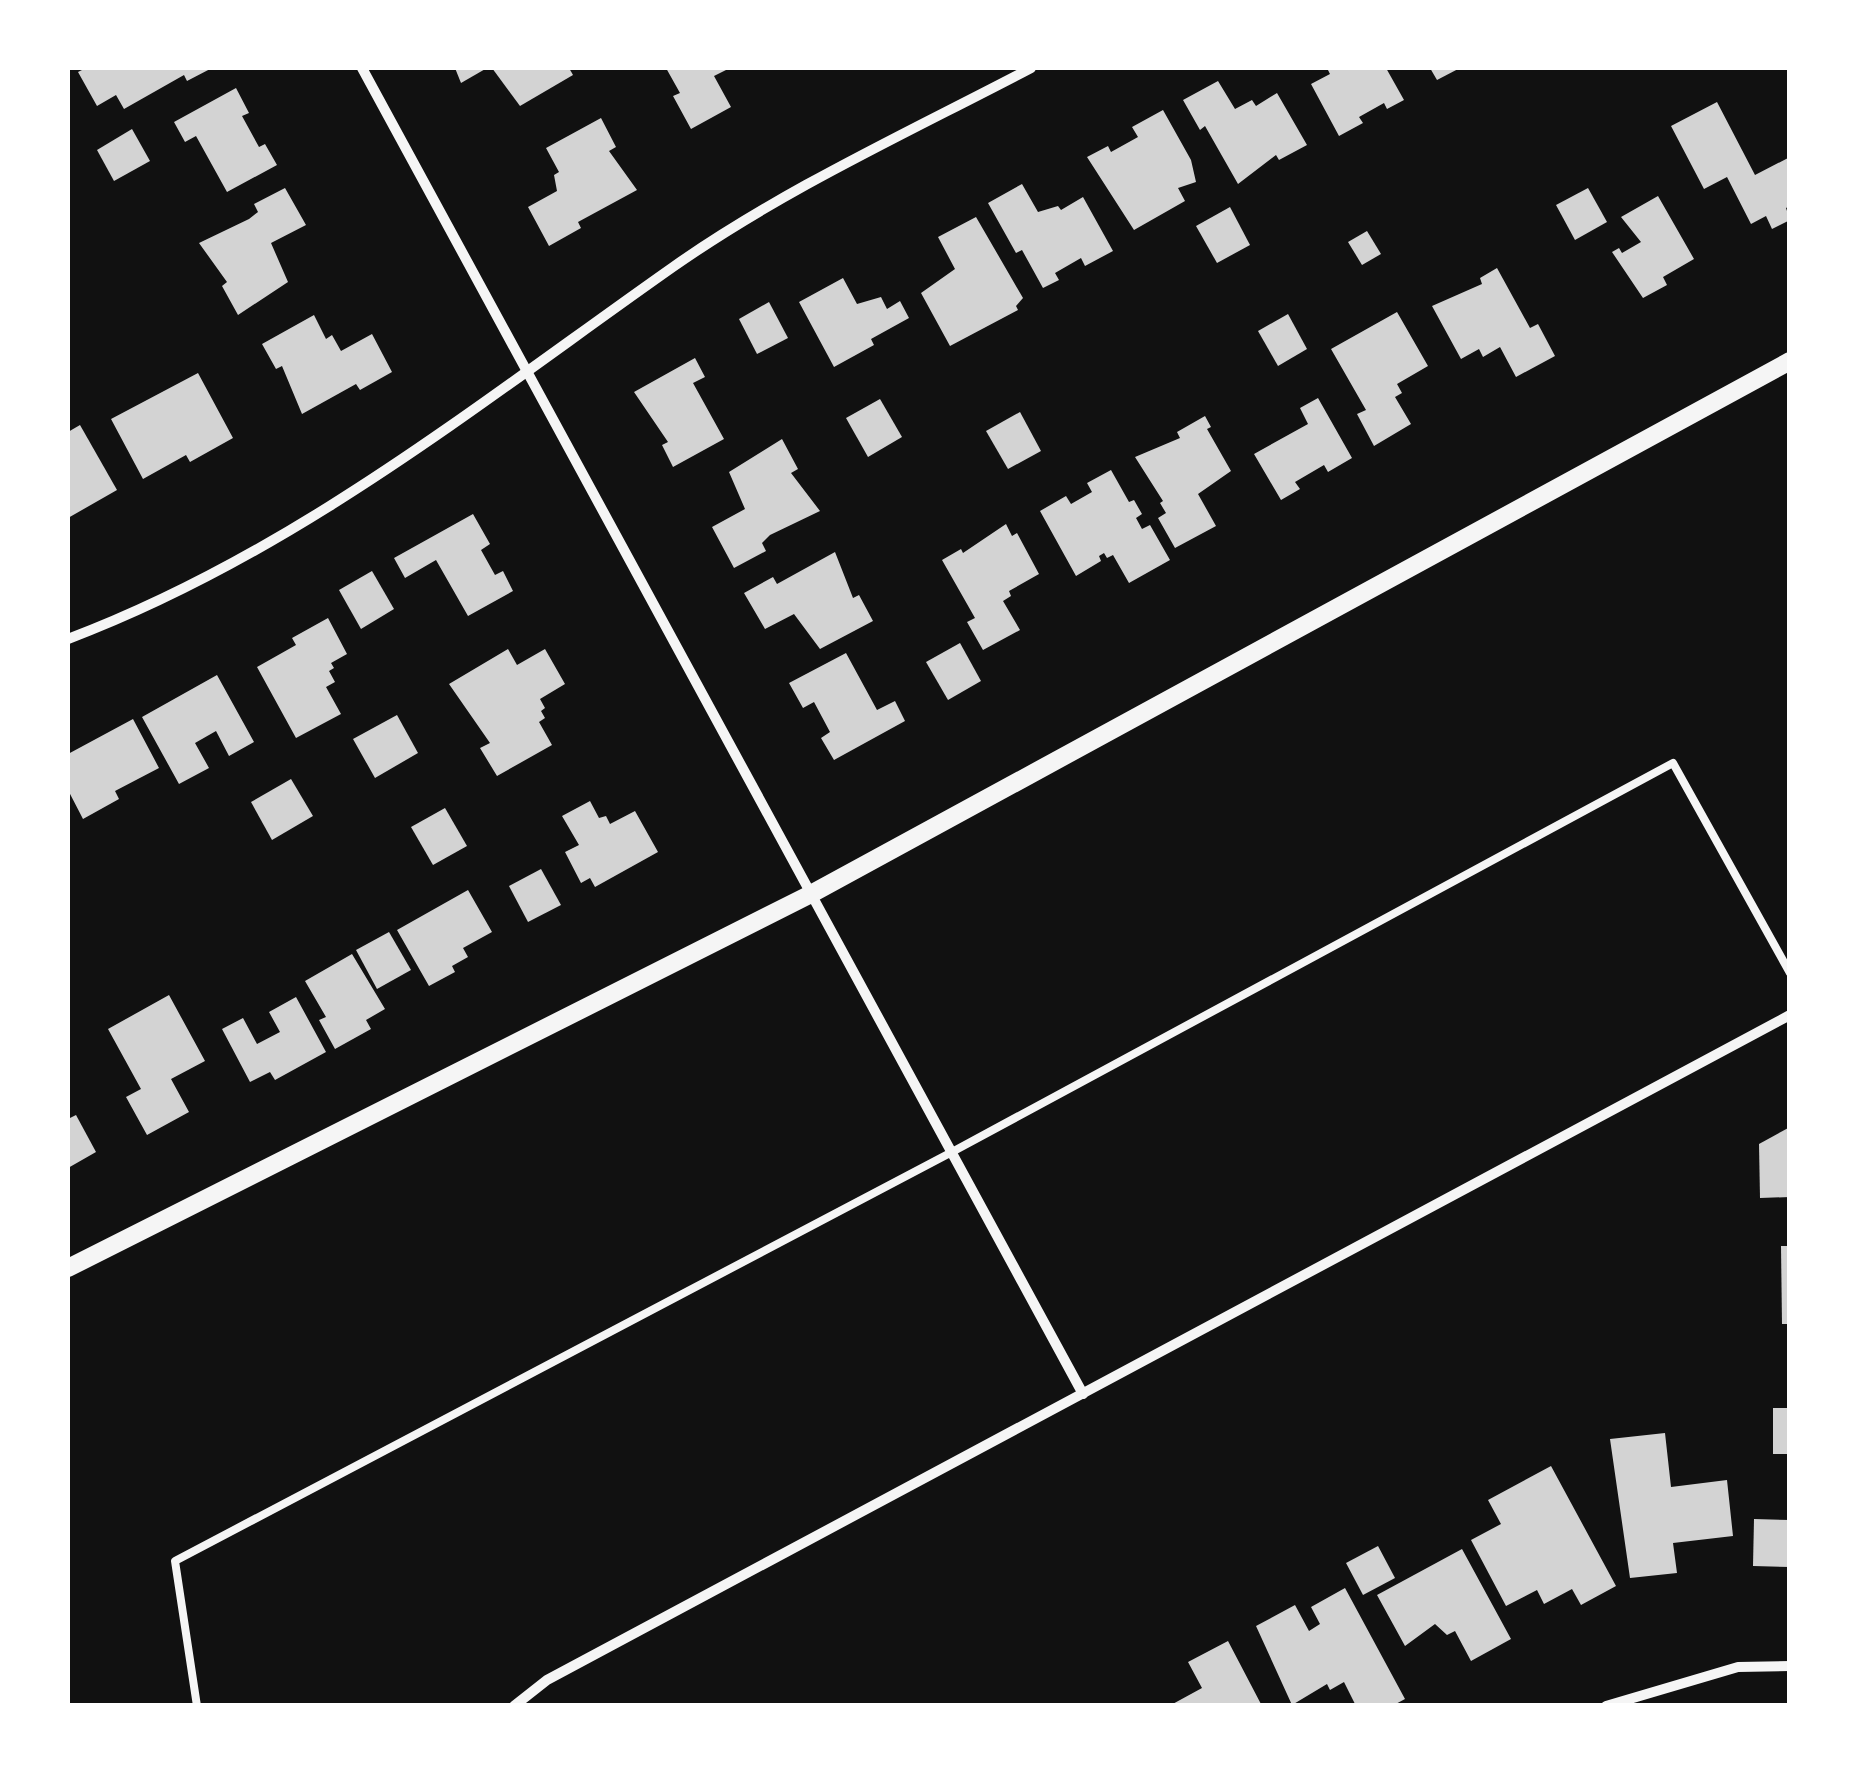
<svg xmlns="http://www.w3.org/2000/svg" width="1857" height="1773" viewBox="0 0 1857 1773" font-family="Georgia,serif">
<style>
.building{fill:#d3d3d3}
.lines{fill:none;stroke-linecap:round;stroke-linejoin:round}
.service{stroke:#f5f5f5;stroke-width:8}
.minor{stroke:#f5f5f5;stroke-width:10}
.tertiary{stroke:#f5f5f5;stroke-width:18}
</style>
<rect width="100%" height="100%" fill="#111"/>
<g class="building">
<polygon points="86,68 212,68 187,81 184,75 124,109 116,95 97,106 78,72"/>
<polygon points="455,68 487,68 461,83"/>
<polygon points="492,68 569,68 573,75 520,106"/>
<polygon points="666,68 730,68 714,76 731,107 691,129 673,96 680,93"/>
<polygon points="1327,68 1386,68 1404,100 1387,109 1384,103 1359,117 1363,123 1339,136 1311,84 1330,74"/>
<polygon points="1430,68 1460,68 1437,80"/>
<polygon points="1218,81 1235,109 1252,100 1256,106 1277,93 1307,145 1279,160 1276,155 1238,184 1205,126 1200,130 1183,100"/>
<polygon points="236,88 249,113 242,116 259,147 265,144 277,165 227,192 196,136 185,142 174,122"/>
<polygon points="1717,102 1755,175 1788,158 1790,206 1786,208 1790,220 1772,229 1766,216 1751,224 1727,177 1704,189 1671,126"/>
<polygon points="1163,110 1191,160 1196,182 1178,188 1185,201 1134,230 1087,157 1108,146 1111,152 1138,137 1132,127"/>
<polygon points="601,118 616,147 609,151 637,190 578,222 581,228 549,246 528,207 557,191 554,175 559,172 546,148"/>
<polygon points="132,129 150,161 114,181 97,150"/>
<polygon points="1022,184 1038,212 1058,206 1061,210 1083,197 1113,251 1085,266 1081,258 1055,273 1059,280 1043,288 1022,250 1016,253 988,203"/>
<polygon points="285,188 306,225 271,243 288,282 238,315 222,286 227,282 199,243 249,219 258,212 254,204"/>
<polygon points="1588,188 1607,222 1575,240 1556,205"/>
<polygon points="1658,196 1694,259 1663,277 1667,285 1643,298 1612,252 1619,248 1622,253 1641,242 1621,217"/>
<polygon points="1230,207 1250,245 1217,263 1196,226"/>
<polygon points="976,217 1023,298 1016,306 1018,310 950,346 921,293 955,269 938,237"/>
<polygon points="1367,231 1381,254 1362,265 1348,242"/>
<polygon points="1497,268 1530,328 1538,324 1555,356 1516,377 1500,347 1483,357 1479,349 1461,359 1432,306 1482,284 1480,278"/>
<polygon points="843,278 857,304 881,297 887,309 900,301 909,318 871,339 874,345 834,367 799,302"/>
<polygon points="769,302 788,338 757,354 739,319"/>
<polygon points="1397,312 1428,366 1397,384 1402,393 1395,397 1411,424 1374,446 1357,414 1366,410 1331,349"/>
<polygon points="1288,314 1307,349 1278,366 1258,331"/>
<polygon points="314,315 326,339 332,335 341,351 372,334 392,372 360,390 356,384 302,414 282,366 276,369 262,344"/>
<polygon points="695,358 705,377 693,383 724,439 673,467 662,445 668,442 634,392"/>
<polygon points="198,373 233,438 190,462 186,455 143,479 111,419"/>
<polygon points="1318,398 1352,458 1328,472 1324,465 1295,482 1300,489 1281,500 1254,454 1308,424 1300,408"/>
<polygon points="880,399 902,437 868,457 846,418"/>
<polygon points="1020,412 1041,451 1008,469 986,431"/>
<polygon points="1205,416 1211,427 1207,429 1231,471 1198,494 1216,526 1175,548 1158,518 1166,513 1160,503 1163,501 1135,457 1180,438 1177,432"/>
<polygon points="80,425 117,490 68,518 68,432"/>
<polygon points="782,439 798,469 791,473 820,511 770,535 762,543 766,551 734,568 712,527 745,509 729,472"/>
<polygon points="1111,470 1129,502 1134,500 1142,514 1136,518 1142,529 1150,525 1170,560 1129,583 1113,555 1107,558 1104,553 1099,556 1101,561 1076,576 1040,511 1066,496 1071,504 1092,492 1087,483"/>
<polygon points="473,514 490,544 481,550 495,575 503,571 513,591 468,616 436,560 405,578 394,558"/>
<polygon points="1006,524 1012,536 1017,533 1039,574 1009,591 1011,596 1003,601 1020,630 983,650 967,622 975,618 942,560 961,549 963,553"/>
<polygon points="835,552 853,598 859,595 873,621 820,649 794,614 765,629 744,593 773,577 777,584"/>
<polygon points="372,571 394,609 361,629 339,590"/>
<polygon points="328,618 347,654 331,663 334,668 329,671 335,682 326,687 341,714 296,738 257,667 296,645 292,638"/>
<polygon points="960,643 981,681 948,700 926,662"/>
<polygon points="508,649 517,665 545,649 565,684 540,699 545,708 541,711 545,718 539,722 552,745 497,776 480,748 490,743 449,684"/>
<polygon points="846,653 877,710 895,701 905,721 834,760 821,738 830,732 814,702 803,708 789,683"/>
<polygon points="217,675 254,742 229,756 216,731 195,743 209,768 179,784 142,717"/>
<polygon points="397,715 418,753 375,778 353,739"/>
<polygon points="133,719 159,768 115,791 119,799 83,819 68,790 68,754"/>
<polygon points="291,779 313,816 272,840 251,802"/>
<polygon points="590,801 599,818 606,816 610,824 635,811 658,852 595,887 590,878 581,883 565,852 579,845 562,816"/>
<polygon points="445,808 467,846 433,865 411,827"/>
<polygon points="541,869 561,905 528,922 509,886"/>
<polygon points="468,890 492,932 463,948 468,957 452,966 455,972 429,986 397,930"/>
<polygon points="389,932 411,970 377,989 356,950"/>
<polygon points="352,954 385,1009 366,1020 371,1029 335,1049 319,1020 326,1017 305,981"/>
<polygon points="169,995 205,1061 171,1079 189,1112 147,1135 126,1097 141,1089 108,1029"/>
<polygon points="296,997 326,1052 275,1080 270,1072 250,1082 222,1029 243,1018 257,1044 280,1032 269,1012"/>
<polygon points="76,1115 96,1152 68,1168 68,1119"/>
<polygon points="1790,1127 1790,1197 1760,1198 1759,1144"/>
<polygon points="1781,1246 1790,1246 1790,1324 1782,1324"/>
<rect x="1773" y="1408" width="17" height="46"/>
<polygon points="1665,1433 1671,1487 1727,1480 1733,1536 1673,1543 1677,1573 1630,1578 1610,1439"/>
<polygon points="1551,1466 1616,1586 1581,1605 1572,1589 1544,1604 1537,1590 1506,1606 1471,1540 1501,1524 1488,1500"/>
<polygon points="1754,1519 1790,1520 1790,1567 1753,1566"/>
<polygon points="1378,1546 1395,1578 1363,1595 1346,1563"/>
<polygon points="1462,1549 1511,1639 1471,1661 1455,1631 1447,1635 1435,1624 1405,1646 1377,1595"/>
<polygon points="1345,1588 1405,1699 1392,1706 1356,1706 1344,1682 1330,1690 1327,1684 1292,1705 1256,1626 1295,1605 1309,1631 1320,1624 1311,1607"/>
<polygon points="1228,1641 1262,1706 1169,1706 1202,1688 1188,1662"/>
</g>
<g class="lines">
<polyline class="service" points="197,1706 175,1561 952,1152 1673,763 1790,973"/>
<g class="minor">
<polyline points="362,68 1083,1394"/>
<path d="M68,639c225,-85 410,-235 605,-372 111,-78 238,-136 358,-199"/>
<polyline points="514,1706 547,1680 1790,1015"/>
<polyline points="1606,1706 1738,1667 1790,1666"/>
</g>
<polyline class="tertiary" points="68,1268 811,894 1790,361"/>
</g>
<rect width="1857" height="1773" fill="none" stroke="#ffffff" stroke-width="140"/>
</svg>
